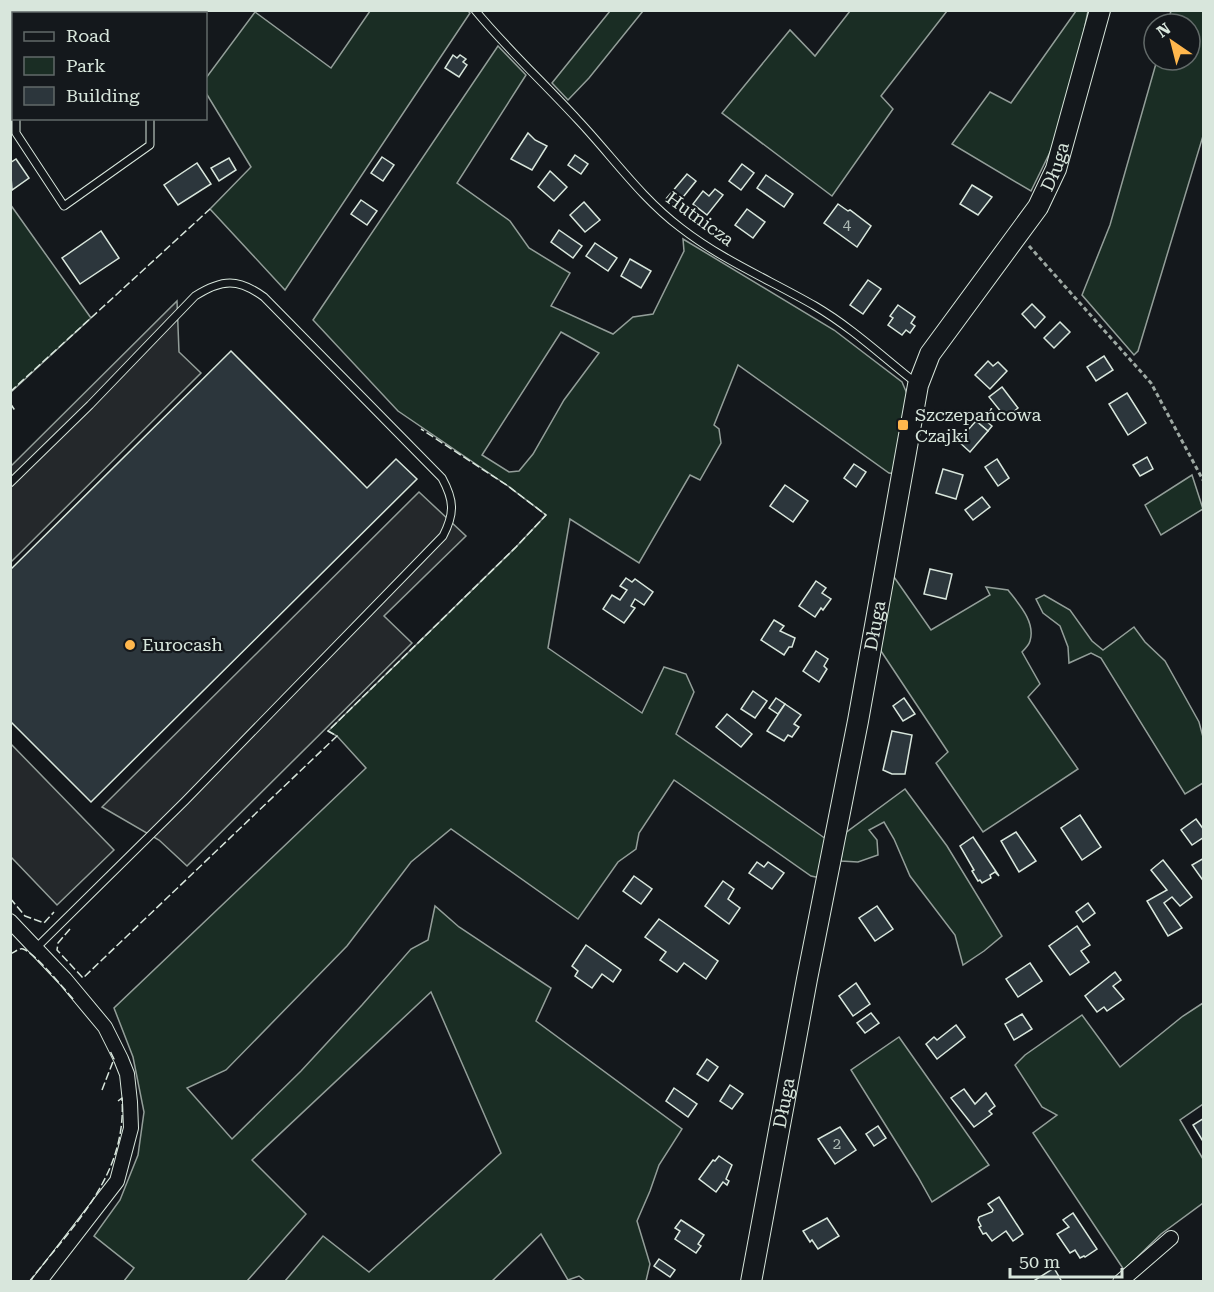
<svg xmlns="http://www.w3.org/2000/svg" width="1214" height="1292" viewBox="0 0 1214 1292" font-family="'Roboto Serif',serif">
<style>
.green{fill:#1a2d24;stroke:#939e99;stroke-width:1.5;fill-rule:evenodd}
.parking{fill:#24282b;stroke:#939e99;stroke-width:1.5}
.building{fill:#2c363c;stroke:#d8e6dc;stroke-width:1.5}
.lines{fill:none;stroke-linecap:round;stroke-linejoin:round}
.lane-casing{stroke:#d8e6dc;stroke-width:9}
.street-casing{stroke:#d8e6dc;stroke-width:16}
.secondary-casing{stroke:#d8e6dc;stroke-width:22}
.path{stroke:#9da8a2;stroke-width:3;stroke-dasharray:4.5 3;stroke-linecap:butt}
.lane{stroke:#14181c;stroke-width:7}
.street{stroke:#14181c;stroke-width:14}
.secondary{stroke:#14181c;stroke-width:20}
.fence{stroke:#d8e6dc;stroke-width:1.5;stroke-dasharray:8 3;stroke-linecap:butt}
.poi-dot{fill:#ffb74d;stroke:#14181c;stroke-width:2}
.labels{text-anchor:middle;stroke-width:4.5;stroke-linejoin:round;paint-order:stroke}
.number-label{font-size:15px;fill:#adbab4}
.street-label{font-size:18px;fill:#d8e6dc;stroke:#14181c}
.poi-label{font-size:18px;fill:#d8e6dc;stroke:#14181c;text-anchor:start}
</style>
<rect width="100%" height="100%" fill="#14181c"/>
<g class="green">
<polygon points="468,11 470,13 285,290 210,209 251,167 206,93 206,78 255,12 331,68 370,11"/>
<polygon points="610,11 643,11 589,78 568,100 552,83"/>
<polygon points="850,11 947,11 881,96 893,109 832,196 722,113 790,30 815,56"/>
<polygon points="1076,11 1088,11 1075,75 1056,140 1031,191 952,144 990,92 1011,103"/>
<polygon points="1171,11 1203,11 1203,136 1138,351 1134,355 1082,295 1110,225 1157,60 1190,60 1190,24 1167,24"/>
<path d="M498,46l28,29 -69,108 53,38 19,27 41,25 -19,33 62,28 20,-17 20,-3 31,-63 -1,-12 151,91 68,52 6,14 -11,78 -8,-1 -151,-108 -24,60 5,4 2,14 -21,37 -10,-5 -51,88 -69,-44 -22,129 94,65 22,-46 22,7 8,18 -18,42 150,105 -5,39 -10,-2 -137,-96 -35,53 -3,16 -18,13 -40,57 -127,-90 -40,33 -64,84 -121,124 -39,18 45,51 69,-68 61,-66 49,-56 17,-9 7,-34 24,21 92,61 -15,33 146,108 -23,36 -9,26 -13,30 13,43 -4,17h-61l-6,-5 -11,4 -27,-46 -49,47h-207l38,-45 46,36 132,-119 -70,-161 -179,168 54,54 -59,67h-123l10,-13 -40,-32 26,-36 18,-45 6,-43 -11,-55 -19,-49 252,-240 -29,-32 -9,-5 188,-184 30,-32 -38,-29 -110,-75 -85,-91zM561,332l38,21 -35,47 -31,54 -14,17 -10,1 -27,-17z"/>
<polygon points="10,204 91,318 11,392 10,392"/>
<polygon points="1192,475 1203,509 1161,535 1145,505"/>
<path d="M894,577l37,53 59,-35 -4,-8 22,3c10,13 28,32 22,51 -1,4 -5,8 -8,11l18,32 -12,13 50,72 -95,63 -47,-69 12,-11 -69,-104z"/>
<polygon points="1044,595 1070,610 1092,641 1103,650 1134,627 1145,642 1165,661 1199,722 1203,737 1203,783 1185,794 1101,658 1091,653 1069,663 1068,647 1060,626 1043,613 1036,599"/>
<polygon points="905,789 947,846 1002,936 984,951 963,965 955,935 910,876 894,839 884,822 869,830 877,840 878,855 858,862 841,861 844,834"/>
<polygon points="1203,1003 1203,1104 1180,1120 1203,1159 1203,1203 1161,1234 1124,1270 1033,1133 1057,1115 1042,1107 1015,1065 1025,1055 1082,1015 1120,1067 1183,1016"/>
<polygon points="899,1037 989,1165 932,1202 918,1177 851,1070"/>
</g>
<g class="parking">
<polygon points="177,301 179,352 201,373 11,562 11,466"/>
<polygon points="419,492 466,536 384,616 412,643 187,866 159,840 102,807"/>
<polygon points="10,743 114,850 57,905 11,857"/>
</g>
<g class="building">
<polygon points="48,10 85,10 84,14 48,14"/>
<polygon points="453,55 457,58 460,55 466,59 463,62 467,65 459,77 445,68"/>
<polygon points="528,133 535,140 547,146 532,170 511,159"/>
<polygon points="575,155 588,164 581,174 568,165"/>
<polygon points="382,157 394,165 383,181 371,173"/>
<polygon points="229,158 236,170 219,181 211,168"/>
<polygon points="16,159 29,178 12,190 10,163"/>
<polygon points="197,163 211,184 178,205 164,185"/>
<polygon points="742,164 754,173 741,190 729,181"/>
<polygon points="550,171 567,187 554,201 538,187"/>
<polygon points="687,174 696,181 675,207 666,199"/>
<polygon points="766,175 793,194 784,207 757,188"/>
<polygon points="972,185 992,197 978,215 960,204"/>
<polygon points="715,189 723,195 707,215 693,204 703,191 709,196"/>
<polygon points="361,200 377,211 367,225 351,214"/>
<polygon points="584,202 600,220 585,232 570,215"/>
<polygon points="838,204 848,211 850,210 871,226 857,247 824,223"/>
<polygon points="747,209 765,222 753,238 735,225"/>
<polygon points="559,230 582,246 573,258 551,242"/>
<polygon points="101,231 119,258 80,284 62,258"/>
<polygon points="595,243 617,258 608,271 586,256"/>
<polygon points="630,259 651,271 641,288 621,276"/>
<polygon points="868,280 881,289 863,314 850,305"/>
<polygon points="1032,304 1045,317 1035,328 1022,314"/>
<polygon points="898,305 915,317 911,323 915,326 910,333 906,330 902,335 888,325 893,318 890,316"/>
<polygon points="1060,322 1070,332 1054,348 1044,338"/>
<polygon points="231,351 367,488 396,459 417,479 91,802 10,721 10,570"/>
<polygon points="1104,356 1113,370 1096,381 1087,367"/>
<polygon points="988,361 993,366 998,362 1007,371 990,389 975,375"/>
<polygon points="1002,387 1018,408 1006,418 989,397"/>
<polygon points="1127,393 1146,423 1128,435 1109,404"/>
<polygon points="980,416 992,426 988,431 976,421"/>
<polygon points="976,421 988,431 970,452 958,441"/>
<polygon points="1147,457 1153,469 1140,476 1133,465"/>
<polygon points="997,459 1009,478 998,486 985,467"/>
<polygon points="854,464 866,472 856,487 844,478"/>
<polygon points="943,469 963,475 956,499 936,493"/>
<polygon points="785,485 808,501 793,522 770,506"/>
<polygon points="982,497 990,507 973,520 965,510"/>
<polygon points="930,569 952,574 946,599 924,594"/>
<polygon points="626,578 632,582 635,579 653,592 644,605 635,599 631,606 635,608 624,623 603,609 612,595 620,600 627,590 620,586"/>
<polygon points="816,581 826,588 822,593 831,599 823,610 821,608 815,617 799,606"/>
<polygon points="774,620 784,626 780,631 795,638 792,647 789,647 784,655 761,640"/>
<polygon points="816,651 828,659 824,666 827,669 819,682 803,671"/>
<polygon points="753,691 767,701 755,718 741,709"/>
<polygon points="776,698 785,704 778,714 769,708"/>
<polygon points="904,698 915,714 903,721 893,706"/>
<polygon points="785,704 801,715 794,724 799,727 792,737 788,735 784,741 767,731"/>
<polygon points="727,714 752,734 741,747 716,727"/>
<polygon points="892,731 912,735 905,774 892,774 883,770"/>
<polygon points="1080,815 1101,847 1082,860 1061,828"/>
<polygon points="1196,819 1204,830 1204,837 1192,845 1181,830"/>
<polygon points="1016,832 1036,861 1019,872 1001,841"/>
<polygon points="973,837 999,876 995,872 990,875 991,878 982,883 980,880 978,881 972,871 974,870 960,846"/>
<polygon points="1204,858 1204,882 1192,865"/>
<polygon points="1163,860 1192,897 1180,906 1172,897 1164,903 1182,928 1168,936 1147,901 1167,890 1151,870"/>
<polygon points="757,862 764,867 768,862 784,873 772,889 749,873"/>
<polygon points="634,876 652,889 641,904 623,891"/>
<polygon points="723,881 734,889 728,899 740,908 729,924 705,906"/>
<polygon points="1088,903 1095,913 1083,922 1076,912"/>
<polygon points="877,906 893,929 875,941 859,918"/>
<polygon points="659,919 718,961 706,979 684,963 677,972 660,960 666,952 645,937"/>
<polygon points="1077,926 1090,945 1081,951 1089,962 1070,975 1049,946"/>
<polygon points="586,945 621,970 613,982 602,974 592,988 575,976 578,971 572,966"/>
<polygon points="1030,963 1042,981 1018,997 1006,979"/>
<polygon points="1115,972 1121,980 1113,986 1124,999 1107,1011 1104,1007 1097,1012 1085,996"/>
<polygon points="856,983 870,1004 853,1016 839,996"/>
<polygon points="871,1013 879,1023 865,1033 857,1023"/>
<polygon points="1022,1014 1032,1029 1014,1040 1005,1024"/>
<polygon points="956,1025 965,1037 937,1059 926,1044 934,1037 937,1040"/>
<polygon points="707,1059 718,1067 708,1081 697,1074"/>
<polygon points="730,1085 743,1094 732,1109 720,1101"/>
<polygon points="674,1088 697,1104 688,1117 666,1101"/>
<polygon points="964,1089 975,1104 986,1093 995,1106 989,1111 992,1114 974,1127 951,1098"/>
<polygon points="1204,1118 1204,1143 1193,1125"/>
<polygon points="878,1126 886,1138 874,1146 866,1134"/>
<polygon points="840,1127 856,1150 835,1164 818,1139"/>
<polygon points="719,1156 732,1165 726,1179 729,1181 727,1185 723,1182 716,1192 699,1179 713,1160 715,1161"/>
<polygon points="999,1197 1023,1234 1013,1241 1006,1231 992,1241 986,1233 983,1234 979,1227 981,1226 978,1220 979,1217 992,1212 993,1210 988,1204"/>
<polygon points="1073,1213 1097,1249 1085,1257 1084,1256 1080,1258 1075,1250 1070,1253 1057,1234 1069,1227 1063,1220"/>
<polygon points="827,1218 839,1236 818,1249 812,1240 810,1242 803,1231"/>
<polygon points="681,1220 704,1235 698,1244 701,1246 696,1253 675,1239 680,1231 675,1228"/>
<polygon points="659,1259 675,1270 670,1277 654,1266"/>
<polygon points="1054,1268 1062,1282 1032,1282"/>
</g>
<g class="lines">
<defs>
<g id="lane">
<path d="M475,10c32,39 69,73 103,110 34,36 63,78 103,108 41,32 89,52 134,78 36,21 68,51 101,77"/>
<polyline points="19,14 19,10"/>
<polyline points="163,14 164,10"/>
<polyline points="16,118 16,133 64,206 150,145 150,118"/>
<path d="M10,483l80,-78 105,-109c27,-17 43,-18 69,1l178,181c12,22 13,35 1,58l-258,265 -149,147"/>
</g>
<g id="street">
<polyline points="10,921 65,979 105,1027 121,1059 127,1074 130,1102 131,1128 117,1181 39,1282"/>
<polyline points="1120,1282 1171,1238"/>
</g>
<g id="secondary">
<path id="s1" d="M751,1282l56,-303 51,-258 60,-336 12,-31 108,-147 18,-38 44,-159"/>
</g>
</defs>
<use href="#lane" class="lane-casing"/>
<use href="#street" class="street-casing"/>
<use href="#secondary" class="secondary-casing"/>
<polyline class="path" points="1029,246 1151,383 1204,482"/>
<use href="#lane" class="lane"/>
<use href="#street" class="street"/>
<use href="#secondary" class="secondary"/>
<g class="fence">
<polyline points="10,392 210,209"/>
<polyline points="10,403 14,409 10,412"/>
<polyline points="10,898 25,916 44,923 54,912"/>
<polyline points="70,929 58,943 57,950 83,978 337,736 328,731 516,547 546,515 508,486 421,429"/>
<path d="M10,954c5,-2 9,-6 13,-5 11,3 42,41 51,51"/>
<polyline points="102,1090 114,1059 110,1051"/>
<path d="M29,1282c45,-58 98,-106 93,-184l-4,3"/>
</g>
</g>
<g class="poi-dot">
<rect x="897" y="419" width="12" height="12" rx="3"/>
<circle cx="130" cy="645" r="6"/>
</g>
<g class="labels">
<g class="number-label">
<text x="847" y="230">4</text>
<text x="837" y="1149">2</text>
</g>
<g class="street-label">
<text dy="6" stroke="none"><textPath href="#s1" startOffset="1172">Długa</textPath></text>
<text transform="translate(700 219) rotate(36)" y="6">Hutnicza</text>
<text dy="6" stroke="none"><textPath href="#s1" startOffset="668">Długa</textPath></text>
<text dy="6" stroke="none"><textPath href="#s1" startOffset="182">Długa</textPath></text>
</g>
<g class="poi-label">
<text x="915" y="421">Szczepańcowa<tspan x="915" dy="21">Czajki</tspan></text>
<text x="142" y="651">Eurocash</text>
</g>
</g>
<rect width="1214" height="1292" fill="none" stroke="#d8e6dc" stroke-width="24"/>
<rect x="12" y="12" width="195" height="108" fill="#14181c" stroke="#626a69" stroke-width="1.5"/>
<rect x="24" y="32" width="30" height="9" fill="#14181c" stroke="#626a69" stroke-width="1.5"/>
<text x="66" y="42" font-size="18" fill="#d8e6dc">Road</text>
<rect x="24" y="57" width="30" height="18" fill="#1a2d24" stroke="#626a69" stroke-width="1.5"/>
<text x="66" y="72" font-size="18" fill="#d8e6dc">Park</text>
<rect x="24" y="87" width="30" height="18" fill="#2c363c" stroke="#626a69" stroke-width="1.5"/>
<text x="66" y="102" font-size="18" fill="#d8e6dc">Building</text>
<g transform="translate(1172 42) rotate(325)"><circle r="28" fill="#14181c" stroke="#626a69" stroke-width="1.5"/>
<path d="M0-4.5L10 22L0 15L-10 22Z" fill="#ffb74d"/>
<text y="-9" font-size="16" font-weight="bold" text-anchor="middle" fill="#d8e6dc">N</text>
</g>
<path d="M1010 1268v9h112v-9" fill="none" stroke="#d8e6dc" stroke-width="3"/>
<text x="1019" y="1268" font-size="18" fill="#d8e6dc" stroke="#14181c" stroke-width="4.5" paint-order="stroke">50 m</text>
</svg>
